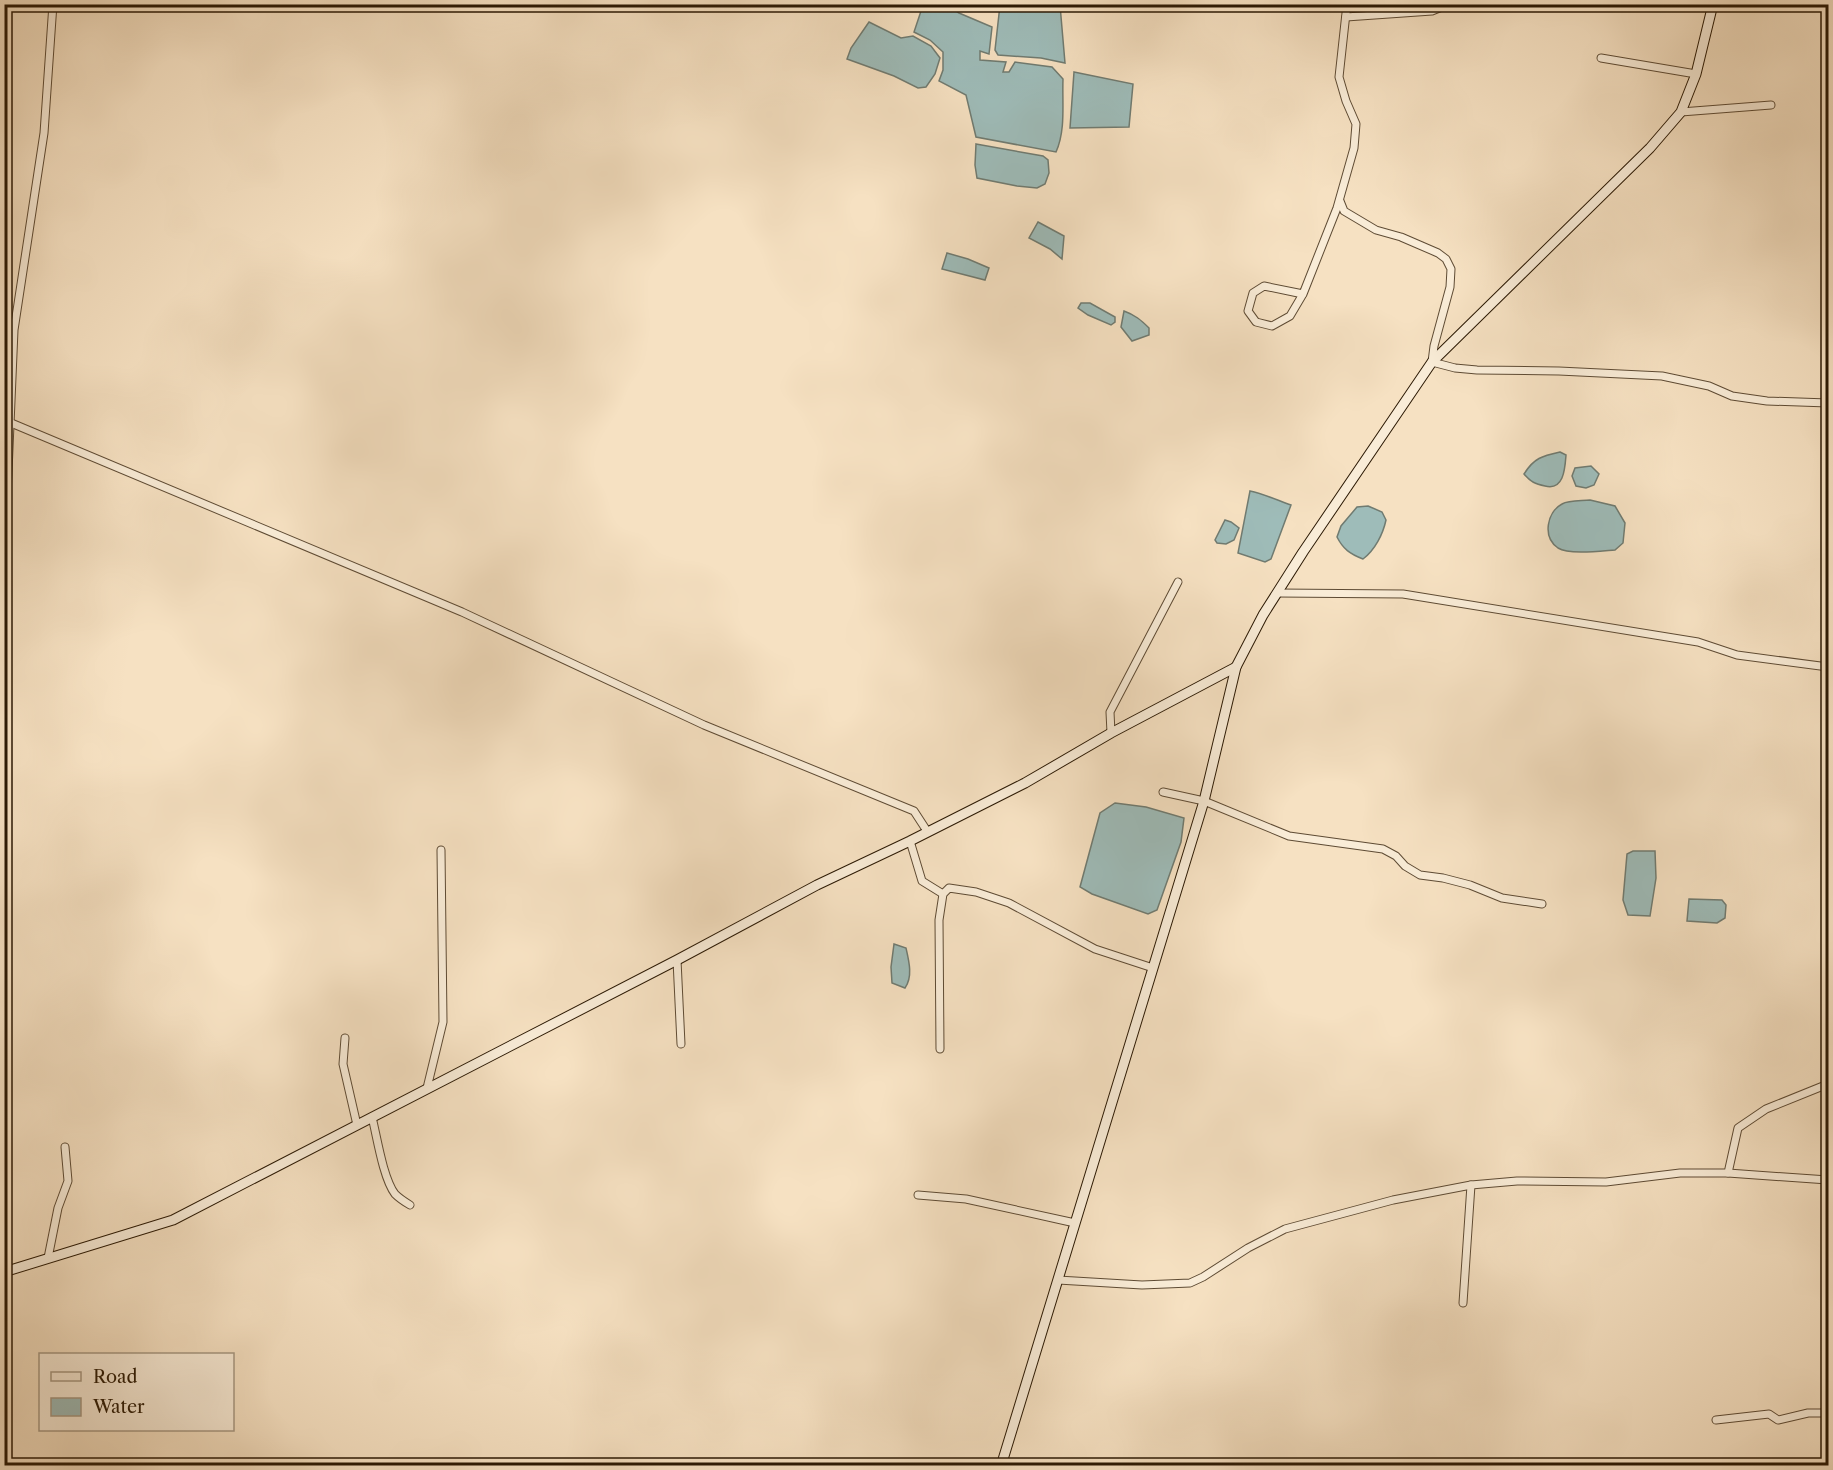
<svg xmlns="http://www.w3.org/2000/svg" width="1833" height="1470" viewBox="0 0 1833 1470" font-family="'Libre Caslon Text',serif">
<style>
.water{fill:#9ebcb9;stroke:#707b71;stroke-width:1.5}
.lines{fill:none;stroke-linecap:round;stroke-linejoin:round}
.minor-casing{stroke:#5e4b34;stroke-width:9}
.secondary-casing{stroke:#2b1904;stroke-width:11}
.minor{stroke:#f9ecd7;stroke-width:7}
.secondary{stroke:#f9ecd7;stroke-width:9}
</style>
<rect width="100%" height="100%" fill="#f6e1c2"/>
<filter id="stains"><feTurbulence type="fractalNoise" baseFrequency=".00333" numOctaves="4"/><feColorMatrix values="0 0 0 0 .2 0 0 0 0 .09 0 0 0 0 .02 0 0 0 .5 -.17"/></filter>
<radialGradient id="worn" r=".72"><stop offset=".6" stop-color="#630" stop-opacity="0"/><stop offset="1" stop-color="#630" stop-opacity=".3"/></radialGradient>
<g class="water">
<path d="M923,5h24l12,8 33,14 -3,27 -9,-3v9l26,2 -3,10h6l6,-10 37,5 11,12c-1,23 3,51 -7,73l-80,-15 -10,-42 -27,-14 4,-11v-18l-13,-12 -16,-8z"/>
<polygon points="1000,5 1060,5 1065,63 1041,58 998,55 995,50"/>
<polygon points="869,22 901,38 913,36 931,46 940,58 935,74 926,87 918,88 894,76 847,59 851,48"/>
<polygon points="1074,72 1133,84 1129,127 1070,128"/>
<polygon points="976,144 1043,156 1048,160 1049,173 1045,184 1037,188 1017,186 977,178 975,165"/>
<polygon points="1038,222 1064,236 1062,259 1050,249 1029,238"/>
<polygon points="947,253 968,259 989,268 985,280 942,269"/>
<polygon points="1081,303 1090,303 1115,317 1115,322 1111,325 1088,315 1078,308"/>
<path d="M1124,311c11,4 17,9 25,17v7l-17,6 -11,-14z"/>
<path d="M1560,452l6,3c-1,13 -2,36 -21,31 -10,-2 -14,-4 -21,-12 10,-16 18,-18 36,-22z"/>
<polygon points="1591,466 1599,474 1594,485 1586,488 1576,486 1572,476 1575,468"/>
<path d="M1250,491c14,3 27,9 41,14l-20,54 -6,3 -27,-9z"/>
<path d="M1590,500l25,6 10,17 -2,20 -8,7c-14,1 -46,5 -57,-2 -16,-11 -11,-36 4,-44 7,-4 19,-3 28,-4z"/>
<path d="M1368,506l14,6 4,8c-3,14 -11,30 -23,39 -13,-5 -20,-10 -26,-22l4,-11 16,-19z"/>
<polygon points="1225,520 1231,522 1239,528 1234,540 1226,544 1217,543 1215,540"/>
<polygon points="1115,803 1146,807 1184,818 1181,842 1157,910 1148,914 1092,894 1080,887 1100,813"/>
<polygon points="1633,851 1655,851 1656,878 1650,916 1628,915 1623,900 1627,854"/>
<polygon points="1689,899 1722,900 1726,905 1725,918 1717,923 1687,921"/>
<path d="M894,944l12,4c3,13 7,29 -1,40l-13,-5 -1,-16z"/>
</g>
<g class="lines">
<defs>
<g id="minor">
<polyline points="1346,17 1432,11 1449,4"/>
<polyline points="1601,58 1696,74"/>
<polyline points="1681,112 1771,105"/>
<polyline points="1340,201 1344,211 1376,230 1401,237 1438,253 1446,259 1451,269 1450,287 1434,346 1432,362 1455,368 1477,370 1559,371 1662,376 1709,386 1732,396 1767,401 1828,403"/>
<polyline points="1303,294 1264,286 1253,293 1248,311 1256,322 1272,326 1290,316 1303,294 1337,208 1354,148 1356,124 1346,101 1339,77 1347,4"/>
<polyline points="4,420 462,612 704,725 914,811 927,831"/>
<polyline points="4,566 14,330 44,133 53,4"/>
<polyline points="1277,593 1403,594 1698,642 1737,655 1828,667"/>
<polyline points="1111,733 1110,712 1178,582"/>
<polyline points="1163,792 1204,801 1289,836 1383,849 1396,856 1405,866 1420,875 1443,878 1470,885 1502,898 1542,904"/>
<polyline points="910,841 922,881 943,894"/>
<polyline points="677,960 681,1044"/>
<polyline points="345,1038 343,1064 357,1125"/>
<polyline points="940,1049 939,920 943,894 949,888 976,892 1009,903 1095,949 1153,968"/>
<polyline points="427,1088 443,1022 441,850"/>
<path d="M372,1117c5,20 11,61 23,77 4,4 10,8 15,11"/>
<polyline points="1728,1173 1828,1180"/>
<polyline points="918,1195 966,1199 1075,1223"/>
<polyline points="48,1258 58,1208 68,1181 65,1147"/>
<polyline points="1058,1280 1142,1285 1190,1283 1203,1277 1248,1248 1285,1229 1393,1200 1471,1185 1517,1181 1606,1182 1680,1173 1728,1173 1738,1128 1766,1109 1828,1084"/>
<polyline points="1463,1303 1471,1185"/>
<polyline points="1716,1420 1769,1414 1778,1420 1808,1413 1828,1413"/>
</g>
<g id="secondary">
<polyline points="4,1272 173,1220 677,960 817,885 910,841 1025,783 1111,733 1236,667"/>
<polyline points="1001,1466 1204,801 1236,667 1263,615 1303,552 1432,362 1650,148 1681,112 1696,74 1713,4"/>
</g>
</defs>
<use href="#minor" class="minor-casing"/>
<use href="#secondary" class="secondary-casing"/>
<use href="#minor" class="minor"/>
<use href="#secondary" class="secondary"/>
</g>
<rect width="1833" height="1470" fill="none" stroke="#f6e1c2" stroke-width="24"/>
<rect x="6" y="6" width="1821" height="1458" fill="none" stroke="#2b1904" stroke-width="3"/>
<rect x="12" y="12" width="1809" height="1446" fill="none" stroke="#2b1904" stroke-width="1.5"/>
<rect x="39" y="1353" width="195" height="78" fill="#f9ecd7" stroke="#a79883" stroke-width="1.5"/>
<rect x="51" y="1372" width="30" height="9" fill="#f9ecd7" stroke="#a79883" stroke-width="1.5"/>
<text x="93" y="1383" font-size="18" fill="#2b1904">Road</text>
<rect x="51" y="1398" width="30" height="18" fill="#9ebcb9" stroke="#a79883" stroke-width="1.5"/>
<text x="93" y="1413" font-size="18" fill="#2b1904">Water</text>
<rect width="100%" height="100%" filter="url(#stains)"/>
<rect width="100%" height="100%" fill="url(#worn)"/>
</svg>
